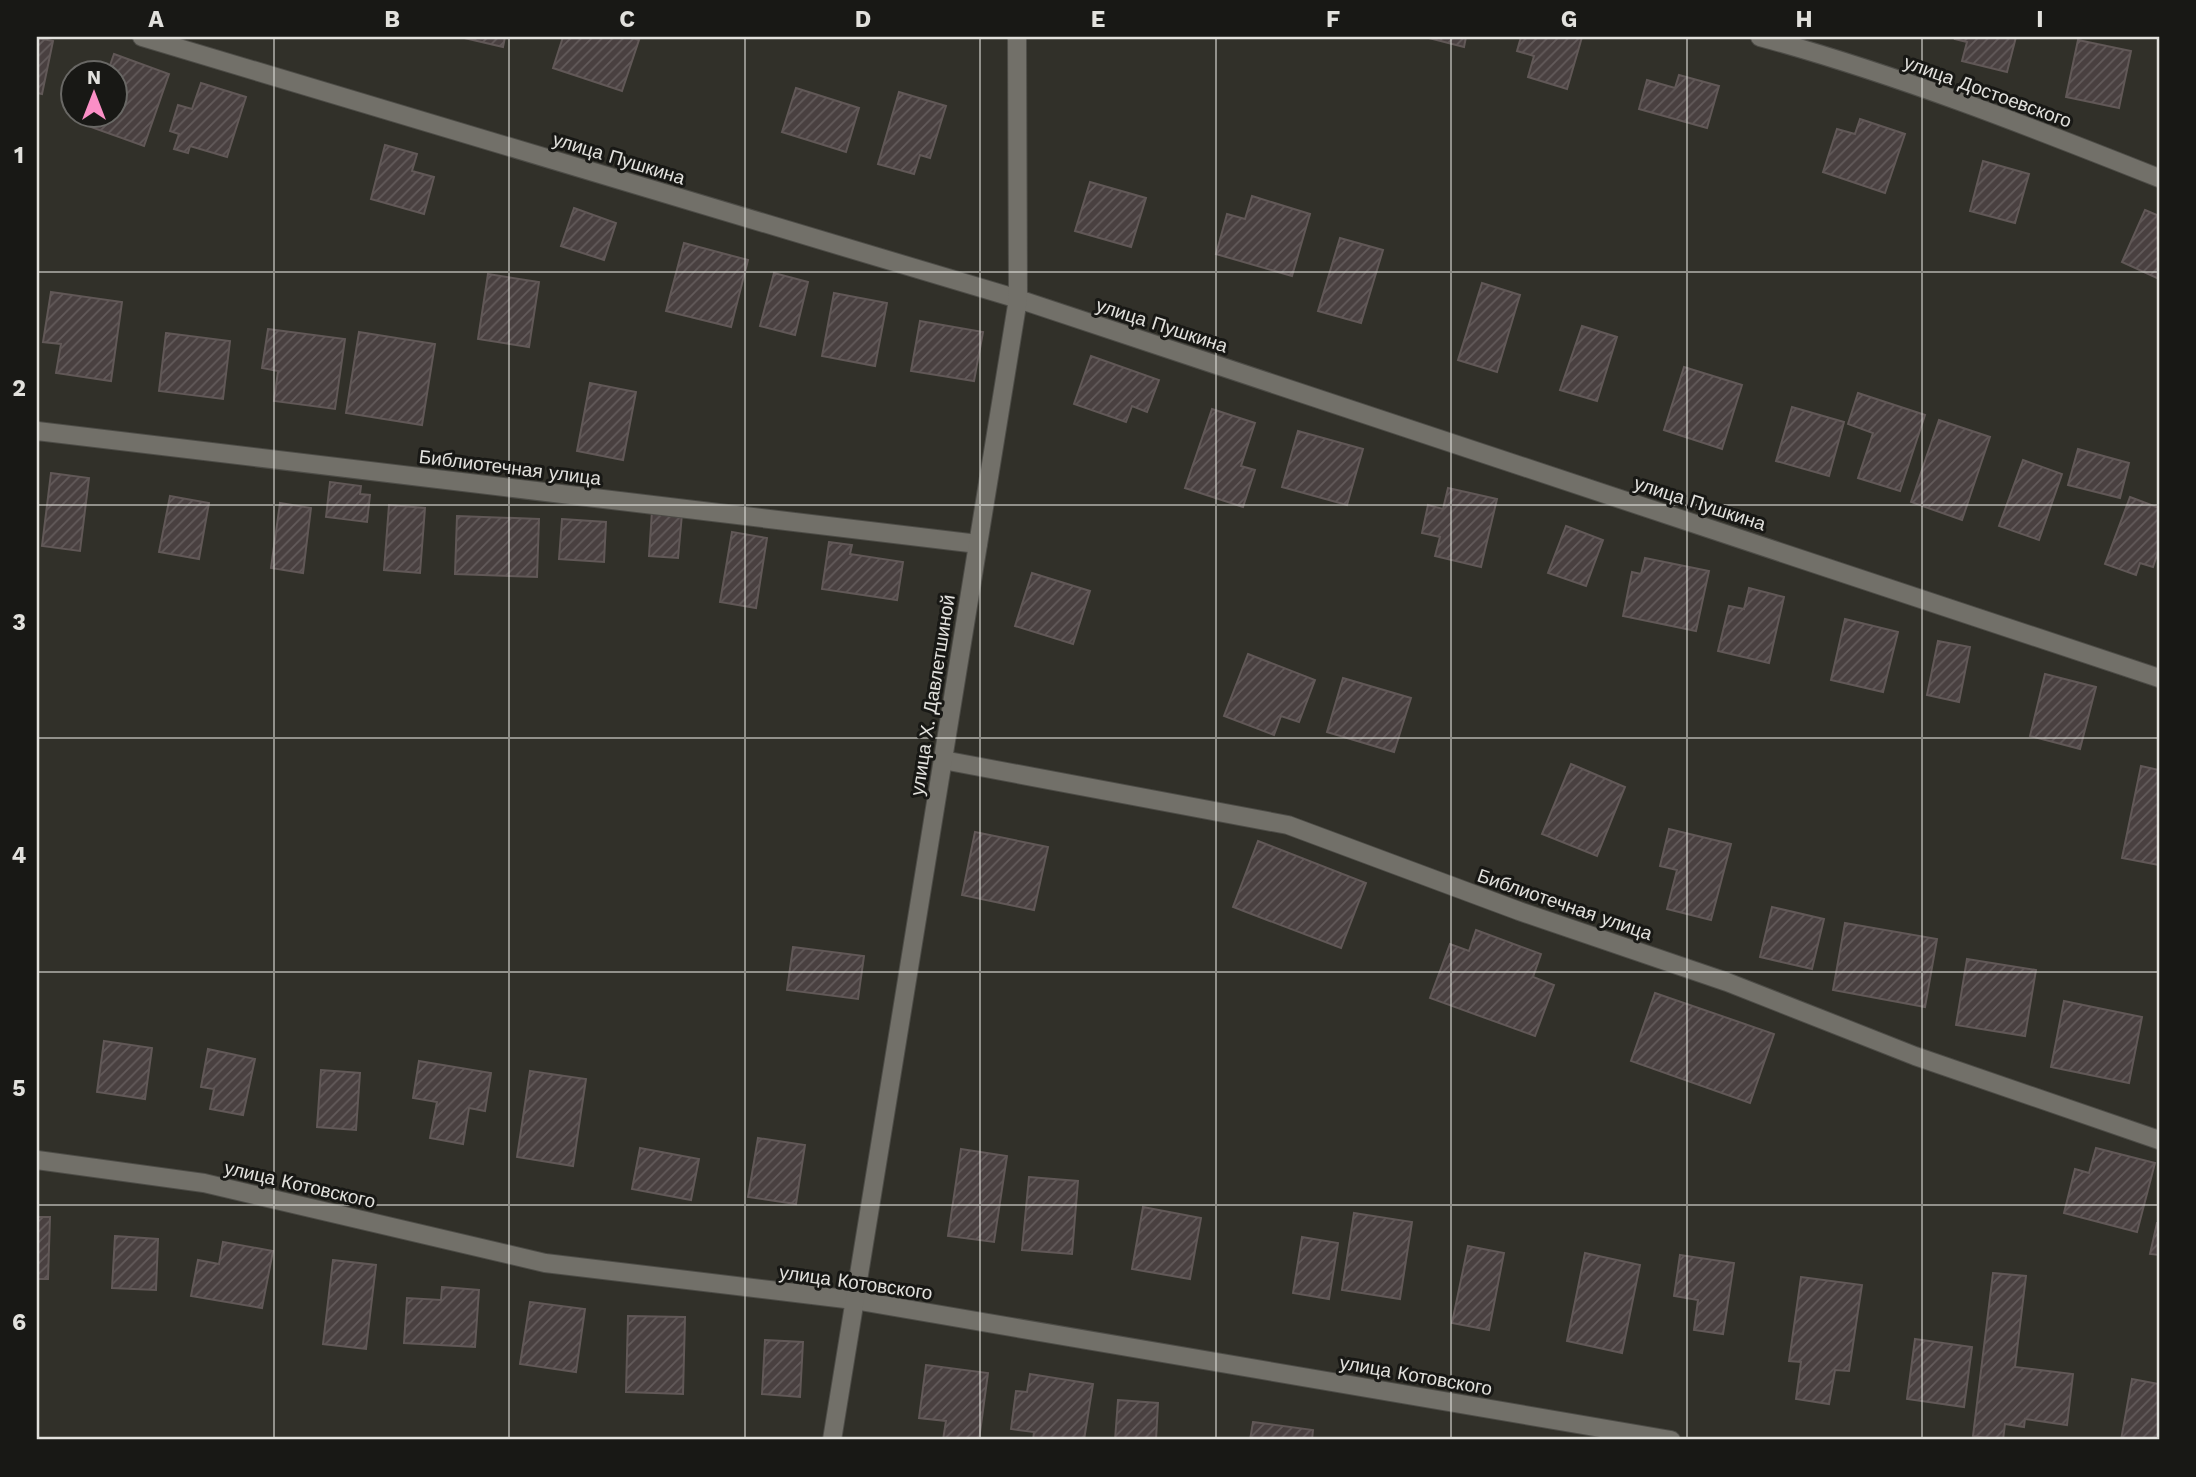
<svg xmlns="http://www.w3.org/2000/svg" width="2196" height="1477" viewBox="0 0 2196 1477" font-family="'Work Sans',sans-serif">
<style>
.building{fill:url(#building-hatch);stroke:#615857;stroke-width:2}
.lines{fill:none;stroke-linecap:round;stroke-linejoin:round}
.street-casing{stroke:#4d4c47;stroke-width:20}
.street{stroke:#727069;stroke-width:18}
.grid{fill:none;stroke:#e2e1dd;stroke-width:2;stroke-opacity:0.55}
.labels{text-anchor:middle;stroke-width:6;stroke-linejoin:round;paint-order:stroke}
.street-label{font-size:19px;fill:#e2e1dd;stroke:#181815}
.neatline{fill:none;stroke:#e2e1dd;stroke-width:2.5}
.grid-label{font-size:23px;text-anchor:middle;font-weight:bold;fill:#e2e1dd}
</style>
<defs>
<pattern id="building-hatch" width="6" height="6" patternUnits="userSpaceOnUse" patternTransform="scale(1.75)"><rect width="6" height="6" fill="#494040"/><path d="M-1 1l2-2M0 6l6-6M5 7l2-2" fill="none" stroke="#635b5b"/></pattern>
</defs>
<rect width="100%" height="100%" fill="#313029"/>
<g class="building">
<polygon points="460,37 505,37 503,47"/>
<polygon points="563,37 629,37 639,40 622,91 553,68"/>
<polygon points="1425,37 1466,37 1464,47"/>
<polygon points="1521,37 1582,37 1567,89 1528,77 1534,56 1517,51"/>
<polygon points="1956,37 2016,37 2007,72 1962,61 1967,42 1955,39"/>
<polygon points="37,38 53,41 42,94 37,93"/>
<polygon points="2078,40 2131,51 2119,108 2066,97"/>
<polygon points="114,54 169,74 144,146 88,126 92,116 116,116 116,74 107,74"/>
<polygon points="1679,75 1719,86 1707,128 1639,109 1647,80 1675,88"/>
<polygon points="201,83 246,97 227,157 190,146 188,153 174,149 179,134 170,131 178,105 192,109"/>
<polygon points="796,88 859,108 846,152 782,132"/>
<polygon points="899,92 946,106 930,158 920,155 914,174 878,164"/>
<polygon points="1860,119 1905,134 1885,193 1823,172 1837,129 1855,134"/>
<polygon points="385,145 417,154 412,171 434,177 424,214 371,199"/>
<polygon points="1983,161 2029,174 2015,223 1970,211"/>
<polygon points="1090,182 1146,198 1131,247 1075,231"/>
<polygon points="1252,196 1310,214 1292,276 1216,254 1227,214 1245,219"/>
<polygon points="574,208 616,223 604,260 561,246"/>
<polygon points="2145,210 2159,216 2159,279 2122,262"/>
<polygon points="1340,238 1383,250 1361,323 1318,311"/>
<polygon points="684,243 748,260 731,327 666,311"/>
<polygon points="774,273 808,282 795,335 760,326"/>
<polygon points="488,274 539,282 529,347 478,339"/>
<polygon points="1482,283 1520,295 1497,372 1458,360"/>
<polygon points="51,292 122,302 111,381 56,373 61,344 43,342"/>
<polygon points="834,293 887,303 875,366 822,356"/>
<polygon points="920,321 983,332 974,381 911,371"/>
<polygon points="1582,326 1617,337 1597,401 1560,390"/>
<polygon points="268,329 345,339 335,409 274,401 278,371 262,368"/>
<polygon points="359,332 435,344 422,425 346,413"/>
<polygon points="166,333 230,341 223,399 159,391"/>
<polygon points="1091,356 1159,380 1147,412 1132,406 1126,422 1074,404"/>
<polygon points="1684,367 1742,385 1722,449 1664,430"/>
<polygon points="590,383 636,392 623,460 577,451"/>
<polygon points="1858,393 1925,415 1900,491 1858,478 1873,433 1848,424"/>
<polygon points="1792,407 1844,422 1829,476 1776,461"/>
<polygon points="1212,409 1255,423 1241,466 1255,470 1243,507 1185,488"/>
<polygon points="1939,420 1990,437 1962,520 1911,502"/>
<polygon points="1298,431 1363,449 1347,505 1282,487"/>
<polygon points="2078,449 2129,463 2120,498 2068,485"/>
<polygon points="2023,460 2062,474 2039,540 1999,526"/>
<polygon points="51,473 89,478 80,551 42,546"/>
<polygon points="330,482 361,486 360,494 370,495 367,522 326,517"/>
<polygon points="1448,488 1497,499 1481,567 1435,556 1440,537 1422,533 1428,505 1443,509"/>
<polygon points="170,496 209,503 199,559 159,552"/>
<polygon points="2130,497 2159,508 2159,549 2153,567 2140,563 2136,575 2105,564"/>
<polygon points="280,503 311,508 303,573 271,568"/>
<polygon points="389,505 425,508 420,573 384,570"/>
<polygon points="652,511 682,514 678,558 649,556"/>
<polygon points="457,516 539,519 537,577 455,574"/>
<polygon points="562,519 606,522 604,562 559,559"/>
<polygon points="1566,526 1603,540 1586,586 1548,573"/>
<polygon points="732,532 767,538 756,608 720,602"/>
<polygon points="829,542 852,545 850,554 903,562 897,600 822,589"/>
<polygon points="1645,558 1709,571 1696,631 1623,616 1632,572 1641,574"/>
<polygon points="1032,573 1090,591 1073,644 1015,626"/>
<polygon points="1749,588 1784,597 1769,663 1718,651 1729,606 1744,609"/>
<polygon points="1845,619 1898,632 1883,692 1831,680"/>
<polygon points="1938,641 1970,647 1959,702 1927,695"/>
<polygon points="1248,654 1315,680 1299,722 1281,716 1274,735 1224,716"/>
<polygon points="2045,674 2096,687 2080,749 2030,736"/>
<polygon points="1343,678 1411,698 1394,752 1327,732"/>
<polygon points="1571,764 1625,787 1597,856 1542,834"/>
<polygon points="2141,766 2159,770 2159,865 2122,858"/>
<polygon points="1669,829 1731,844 1711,920 1667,909 1677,870 1660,866"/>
<polygon points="975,832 1048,847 1034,910 962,895"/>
<polygon points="1258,841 1366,883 1341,948 1233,907"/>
<polygon points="1772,907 1824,919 1812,969 1760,957"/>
<polygon points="1845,923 1937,939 1925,1007 1833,990"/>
<polygon points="1476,930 1541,954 1533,977 1554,985 1535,1036 1430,998 1450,944 1469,951"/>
<polygon points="793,947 864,956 858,999 787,990"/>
<polygon points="1967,959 2036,970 2025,1036 1956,1025"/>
<polygon points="1655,993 1774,1034 1750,1103 1631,1061"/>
<polygon points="2064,1001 2142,1017 2129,1083 2051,1067"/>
<polygon points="104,1041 152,1048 145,1099 97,1092"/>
<polygon points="208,1049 255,1059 243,1115 210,1109 214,1089 201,1087"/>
<polygon points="419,1061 491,1073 485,1111 469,1108 463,1144 430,1138 437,1102 413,1098"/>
<polygon points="321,1070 360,1073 356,1130 317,1127"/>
<polygon points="530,1071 586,1079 573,1166 517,1157"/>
<polygon points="758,1138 805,1145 796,1204 748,1197"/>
<polygon points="640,1148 699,1159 691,1200 632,1189"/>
<polygon points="2096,1148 2155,1163 2137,1232 2064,1213 2075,1169 2089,1173"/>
<polygon points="961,1149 1007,1156 994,1242 948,1236"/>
<polygon points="1029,1177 1078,1181 1072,1254 1022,1250"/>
<polygon points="1143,1207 1201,1218 1190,1279 1132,1269"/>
<polygon points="1354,1213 1412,1222 1400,1299 1342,1290"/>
<polygon points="37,1217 50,1217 48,1279 37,1279"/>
<polygon points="2157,1223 2159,1223 2159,1255 2150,1254"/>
<polygon points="115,1236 158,1239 156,1290 112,1288"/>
<polygon points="1302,1237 1338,1243 1329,1299 1293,1293"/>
<polygon points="223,1242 273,1251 262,1308 191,1296 198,1260 219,1264"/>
<polygon points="1468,1246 1504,1253 1489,1330 1452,1323"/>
<polygon points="1585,1253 1640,1265 1622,1353 1567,1341"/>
<polygon points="1680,1255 1734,1263 1723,1334 1694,1330 1698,1300 1674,1296"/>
<polygon points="333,1260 376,1265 366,1349 323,1344"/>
<polygon points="1993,1273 2026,1276 2015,1367 2073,1374 2067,1425 2025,1419 2024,1427 2005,1424 2003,1440 1973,1436"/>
<polygon points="1801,1277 1862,1285 1849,1371 1835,1370 1829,1404 1796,1399 1801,1362 1789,1361"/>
<polygon points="442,1287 479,1290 475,1347 404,1343 407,1298 441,1300"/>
<polygon points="530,1302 585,1309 576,1372 520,1364"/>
<polygon points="628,1316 685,1317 683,1394 626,1392"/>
<polygon points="1915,1339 1972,1347 1964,1407 1907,1399"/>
<polygon points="765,1340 803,1342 800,1397 762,1394"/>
<polygon points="926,1365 988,1373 979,1440 943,1440 946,1421 919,1418"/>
<polygon points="1030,1374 1093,1384 1084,1440 1033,1440 1034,1432 1011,1429 1016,1391 1027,1392"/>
<polygon points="2132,1379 2159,1384 2159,1440 2121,1440"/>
<polygon points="1118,1400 1158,1403 1156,1440 1115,1440"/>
<polygon points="1253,1422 1313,1430 1312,1440 1250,1440"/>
</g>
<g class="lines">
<defs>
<g id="street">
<polyline points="142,37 1018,299 2159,678"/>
<path d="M1760,37c136,37 268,89 399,141"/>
<polyline points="37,431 978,544"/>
<polyline points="943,760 1288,825 1519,911 1727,982 1915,1056 2159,1140"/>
<polyline points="37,1160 204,1183 545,1263 854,1300 1671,1440"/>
<polyline points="832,1440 1018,299 1017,37"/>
</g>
</defs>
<use href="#street" class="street-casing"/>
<use href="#street" class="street"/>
</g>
<path class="grid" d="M274,37v1403M509,37v1403M745,37v1403M980,37v1403M1216,37v1403M1451,37v1403M1687,37v1403M1922,37v1403M37,272h2122M37,505h2122M37,738h2122M37,972h2122M37,1205h2122"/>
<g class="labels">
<g class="street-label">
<text transform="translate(1988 91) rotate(20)" y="7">улица Достоевского</text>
<text transform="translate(619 158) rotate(17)" y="7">улица Пушкина</text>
<text transform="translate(1162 325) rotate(18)" y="7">улица Пушкина</text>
<text transform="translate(510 467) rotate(7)" y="7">Библиотечная улица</text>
<text transform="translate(1700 503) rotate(18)" y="7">улица Пушкина</text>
<text transform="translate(932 695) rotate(-81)" y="7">улица Х. Давлетшиной</text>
<text transform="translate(1565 904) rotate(19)" y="7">Библиотечная улица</text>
<text transform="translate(300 1184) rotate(13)" y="7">улица Котовского</text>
<text transform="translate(856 1282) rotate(8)" y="7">улица Котовского</text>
<text transform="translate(1416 1375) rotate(10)" y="7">улица Котовского</text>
</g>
</g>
<rect width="2196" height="1477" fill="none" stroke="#181815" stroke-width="77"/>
<g transform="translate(94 94)"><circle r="33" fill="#181815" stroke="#696865" stroke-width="2"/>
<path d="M0-5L12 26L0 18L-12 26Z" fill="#fb8fc6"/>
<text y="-10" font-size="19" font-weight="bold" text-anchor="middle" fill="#e2e1dd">N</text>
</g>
<rect x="38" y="38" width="2120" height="1400" class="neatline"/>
<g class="grid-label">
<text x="156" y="27">A</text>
<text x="392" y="27">B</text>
<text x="627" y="27">C</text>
<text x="863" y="27">D</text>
<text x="1098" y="27">E</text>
<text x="1333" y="27">F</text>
<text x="1569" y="27">G</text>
<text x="1804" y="27">H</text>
<text x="2040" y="27">I</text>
<text x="19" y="163">1</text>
<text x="19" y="396">2</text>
<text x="19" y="630">3</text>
<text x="19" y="863">4</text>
<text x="19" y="1096">5</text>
<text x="19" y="1330">6</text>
</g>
</svg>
